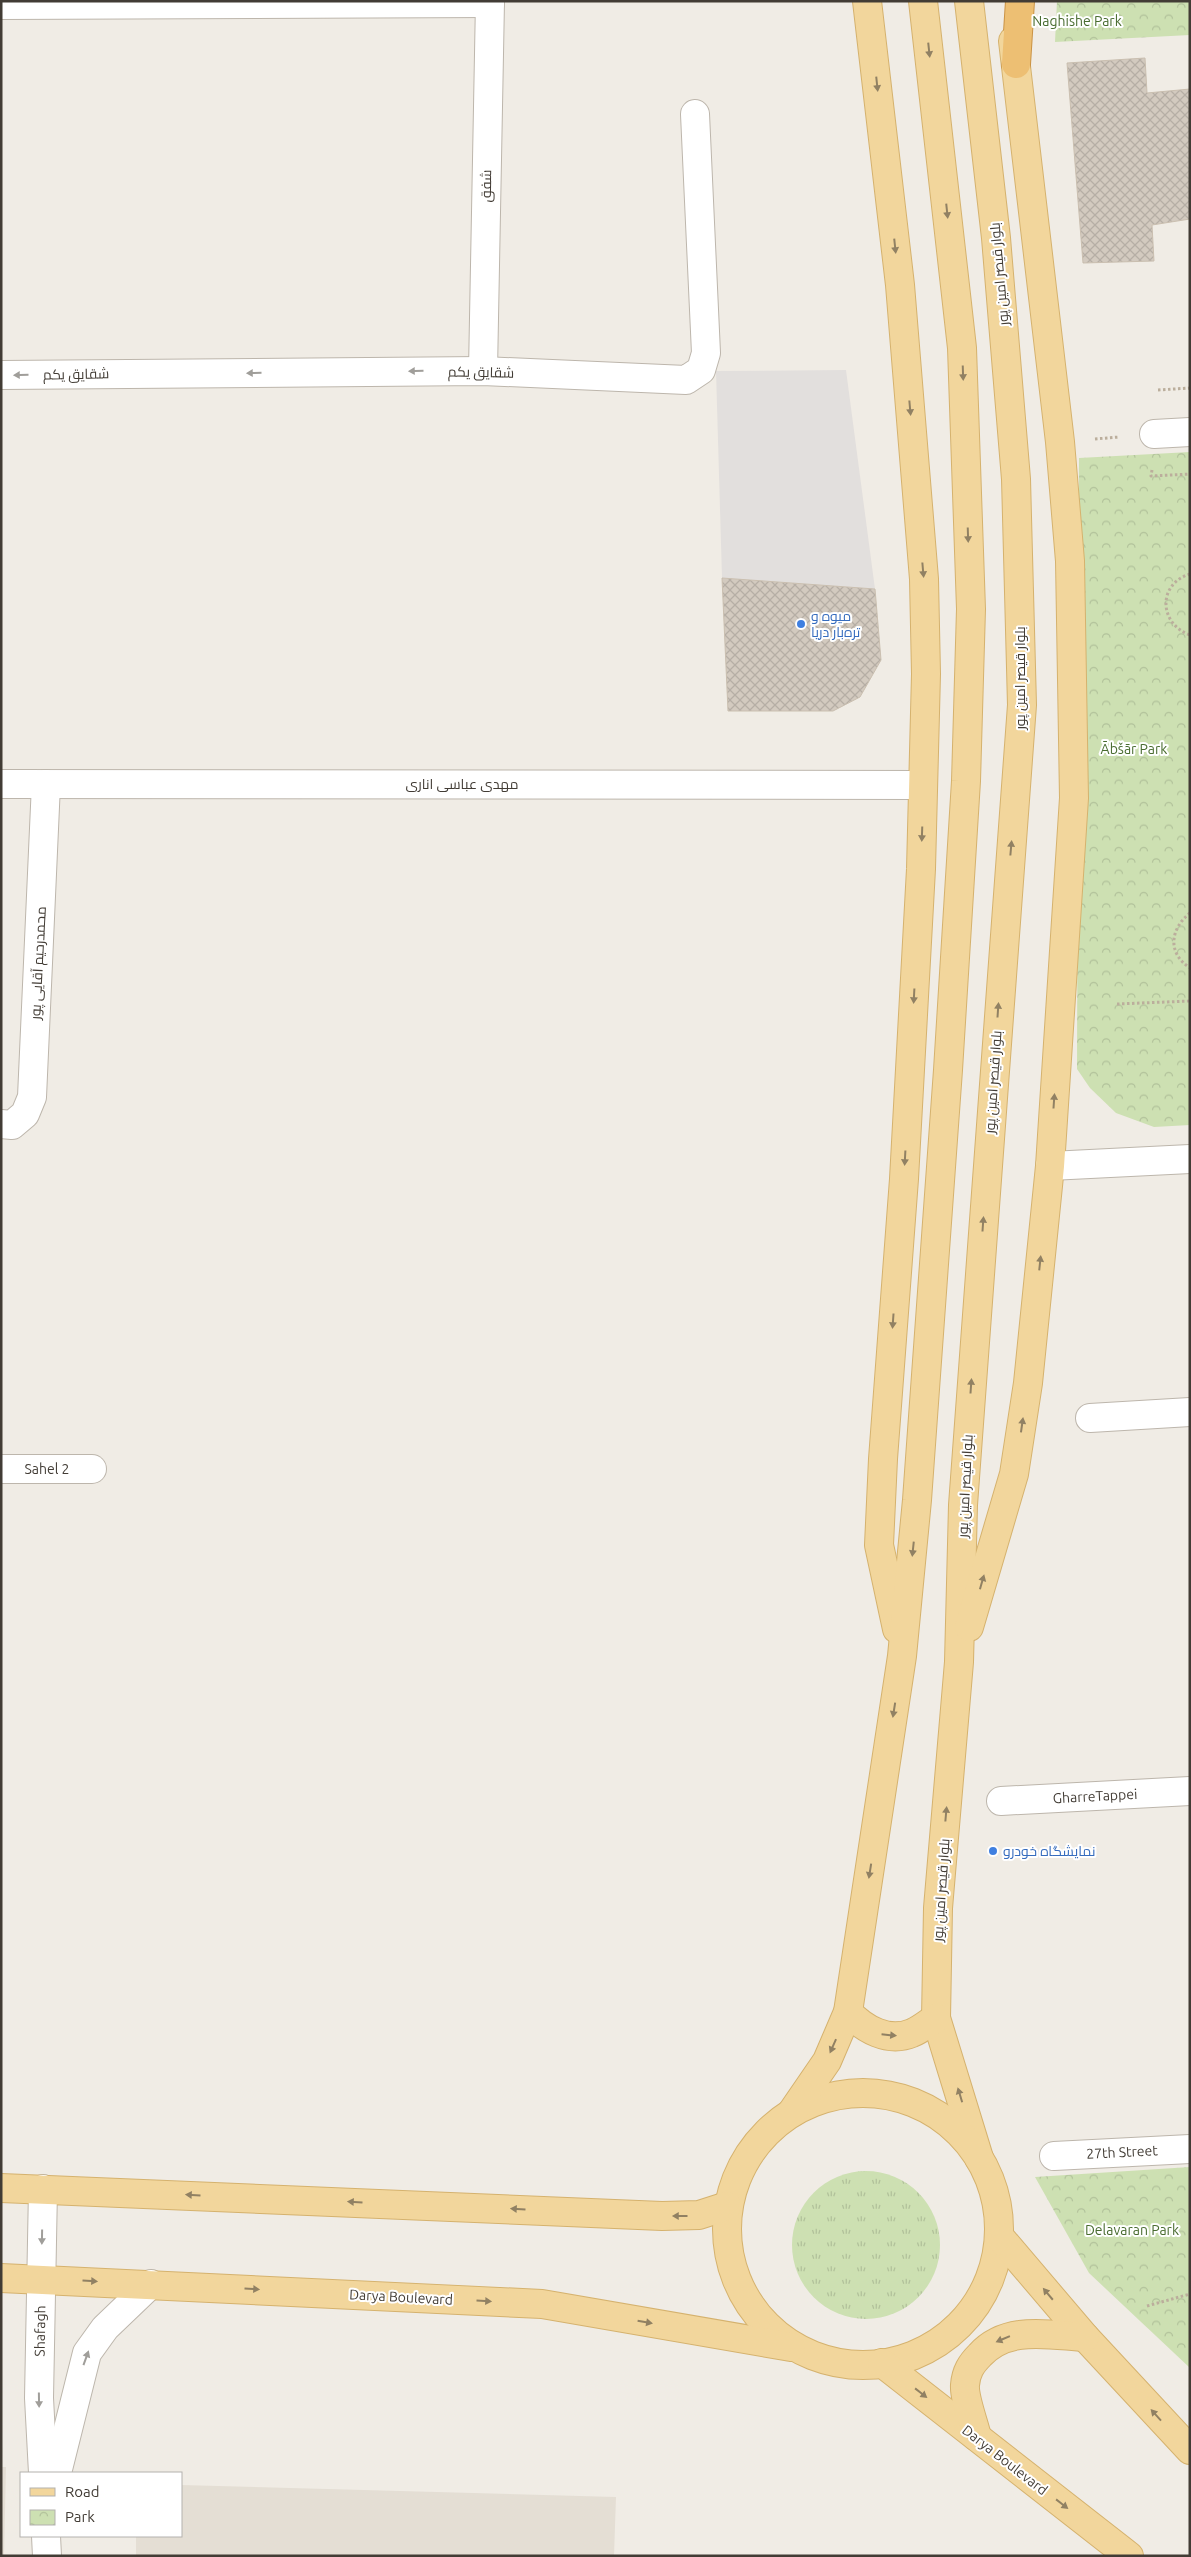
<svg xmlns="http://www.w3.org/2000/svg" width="1191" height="2557" viewBox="0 0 1191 2557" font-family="Ubuntu,Cairo,sans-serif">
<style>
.residential{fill:#e4ded4}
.grass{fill:url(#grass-tufts)}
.park{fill:url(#park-crowns)}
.parking{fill:#e2dfdd}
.building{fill:url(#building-cross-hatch);stroke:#cabfb0}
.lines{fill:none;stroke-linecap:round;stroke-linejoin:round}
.minor-casing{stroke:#bdb6ac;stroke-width:30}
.major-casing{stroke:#d5b26e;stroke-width:30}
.highway-casing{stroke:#ca9345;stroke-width:30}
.path{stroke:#bbae9c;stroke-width:3;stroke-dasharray:2.5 2.5;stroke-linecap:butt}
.minor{stroke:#fff;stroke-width:28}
.major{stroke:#f2d69c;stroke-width:28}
.highway{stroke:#edbf73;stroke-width:28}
.oneway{fill:#918163}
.oneway2{fill:#a09e9a}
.shop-dot{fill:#3f7fe0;stroke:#fff;stroke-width:2}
.labels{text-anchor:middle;stroke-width:4;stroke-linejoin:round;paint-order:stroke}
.park-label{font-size:14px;fill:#496c30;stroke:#fff}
.street-label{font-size:14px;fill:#423c35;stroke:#fff}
.shop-label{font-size:14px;fill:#366cbe;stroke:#fff;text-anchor:start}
</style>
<defs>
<pattern id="grass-tufts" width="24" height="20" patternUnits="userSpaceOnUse" patternTransform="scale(1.25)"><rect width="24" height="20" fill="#cde0b2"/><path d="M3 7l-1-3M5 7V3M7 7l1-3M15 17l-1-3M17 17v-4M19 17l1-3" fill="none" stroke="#b1c19a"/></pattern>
<pattern id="park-crowns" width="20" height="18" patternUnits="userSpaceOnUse" patternTransform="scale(1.25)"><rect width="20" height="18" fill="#cde0b2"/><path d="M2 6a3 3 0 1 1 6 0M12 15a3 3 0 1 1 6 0" fill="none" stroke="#b1c19a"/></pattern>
<pattern id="building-cross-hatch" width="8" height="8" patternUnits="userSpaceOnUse" patternTransform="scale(1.25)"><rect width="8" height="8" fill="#d3cabf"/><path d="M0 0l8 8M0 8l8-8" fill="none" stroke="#b6aea5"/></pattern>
</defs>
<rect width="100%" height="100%" fill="#f0ece5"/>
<g class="residential">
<polygon points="1,2467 6,2467 4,2556 1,2556"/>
<polygon points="181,2485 616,2497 614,2556 136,2556 136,2536 181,2536"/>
</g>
<circle class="grass" cx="866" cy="2245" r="74"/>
<g class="park">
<polygon points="1057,1 1190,1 1190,35 1055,42"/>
<polygon points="1190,452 1190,1125 1154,1127 1116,1113 1090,1088 1077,1069 1079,458"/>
<polygon points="1190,2167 1190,2368 1089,2273 1035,2177"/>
</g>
<polygon class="parking" points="846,370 875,589 722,578 716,371"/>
<g class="building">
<polygon points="1145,58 1147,93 1190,89 1190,219 1152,225 1154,261 1083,263 1067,63"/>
<polygon points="722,578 875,589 881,660 860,697 833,711 728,711"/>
</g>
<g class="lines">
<defs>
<g id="minor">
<polyline points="1,5 490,3"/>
<polyline points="483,371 490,1"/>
<polyline points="1,375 483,371 686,380 701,370 706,353 695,114"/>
<polyline points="1154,434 1190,432"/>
<polyline points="1,784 923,785"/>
<polyline points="1,1124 12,1125 25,1114 32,1097 46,784"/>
<polyline points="1050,1166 1190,1159"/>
<polyline points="1090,1418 1190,1412"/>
<polyline points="1,1469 92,1469"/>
<polyline points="1001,1801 1190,1791"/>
<polyline points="1054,2156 1190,2149"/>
<polyline points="43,2189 39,2398 43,2473"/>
<polyline points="57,2473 87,2353 105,2328 151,2284"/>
<polyline points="46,2536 47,2556"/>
</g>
<g id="major">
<polyline points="867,1 900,285 924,579 926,674 921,869 904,1179 883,1459 879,1545 897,1629"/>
<polyline points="969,1 996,238 1016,479 1022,705 963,1505 959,1662 938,1908 936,2018 979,2158"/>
<polyline points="969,1627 1014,1474 1028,1383 1050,1166 1074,798 1070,561 1060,442 1013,41"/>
<path d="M848,2012c16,17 40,31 64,21 8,-3 16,-10 24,-15"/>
<circle cx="863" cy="2229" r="136"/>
<polyline points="792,2112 827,2061 848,2012 902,1656 917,1500 948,1070 966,781 971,609 962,348 923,1"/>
<polyline points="1,2188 662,2216 699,2215 727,2206"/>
<polyline points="999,2236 1085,2337 1190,2450"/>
<polyline points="1,2278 542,2304 791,2347"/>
<polyline points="882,2363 1129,2556"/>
<path d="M977,2437c-3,-14 -13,-39 -12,-52 1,-13 6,-21 15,-30 27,-30 69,-20 105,-18"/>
</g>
<polyline id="highway" points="1016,64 1020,1"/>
</defs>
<use href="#minor" class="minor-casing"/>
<use href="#major" class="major-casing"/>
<use href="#highway" class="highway-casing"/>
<g class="path">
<polyline points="1158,390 1190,388"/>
<polyline points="1095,439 1119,437"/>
<polyline points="1152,470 1151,476 1190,474"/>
<path d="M1190,574c-33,10 -31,50 0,61"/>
<path d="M1190,913c-20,16 -23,40 0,55"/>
<polyline points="1117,1004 1190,1001"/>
<polyline points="1147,2306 1190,2294"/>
</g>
<use href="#minor" class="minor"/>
<use href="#major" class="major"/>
<use href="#highway" class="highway"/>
</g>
<defs><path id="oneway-solid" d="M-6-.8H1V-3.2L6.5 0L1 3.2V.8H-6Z" transform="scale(1.25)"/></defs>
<g class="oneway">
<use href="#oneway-solid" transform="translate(929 50) rotate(84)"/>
<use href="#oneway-solid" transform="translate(877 84) rotate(84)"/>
<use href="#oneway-solid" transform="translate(947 211) rotate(84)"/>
<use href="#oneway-solid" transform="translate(895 246) rotate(84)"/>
<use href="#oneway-solid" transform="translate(963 373) rotate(88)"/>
<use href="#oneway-solid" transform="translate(910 408) rotate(85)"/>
<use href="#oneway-solid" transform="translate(968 535) rotate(88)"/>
<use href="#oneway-solid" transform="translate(923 570) rotate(85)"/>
<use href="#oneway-solid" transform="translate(922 834) rotate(92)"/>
<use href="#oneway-solid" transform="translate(1011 848) rotate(-85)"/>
<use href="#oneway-solid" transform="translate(914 996) rotate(93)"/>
<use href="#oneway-solid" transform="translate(998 1010) rotate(-86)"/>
<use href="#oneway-solid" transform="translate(1054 1101) rotate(-86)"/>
<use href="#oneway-solid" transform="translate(905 1158) rotate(93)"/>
<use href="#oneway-solid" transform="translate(983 1224) rotate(-86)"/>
<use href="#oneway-solid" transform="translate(1040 1263) rotate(-84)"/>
<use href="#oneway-solid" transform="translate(893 1321) rotate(94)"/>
<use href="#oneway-solid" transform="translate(971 1386) rotate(-86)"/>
<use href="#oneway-solid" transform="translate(1022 1425) rotate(-82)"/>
<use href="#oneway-solid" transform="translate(913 1549) rotate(96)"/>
<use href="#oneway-solid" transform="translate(982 1582) rotate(-74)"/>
<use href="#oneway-solid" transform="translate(894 1710) rotate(99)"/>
<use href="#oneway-solid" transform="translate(946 1814) rotate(-85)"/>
<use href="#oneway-solid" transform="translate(870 1871) rotate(99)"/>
<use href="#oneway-solid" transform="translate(889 2035) rotate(6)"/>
<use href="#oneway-solid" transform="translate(833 2046) rotate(114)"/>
<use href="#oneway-solid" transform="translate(960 2095) rotate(-107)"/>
<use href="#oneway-solid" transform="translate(193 2195) rotate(-177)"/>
<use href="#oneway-solid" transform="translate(355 2202) rotate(-177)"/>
<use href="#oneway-solid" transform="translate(518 2209) rotate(-177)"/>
<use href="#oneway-solid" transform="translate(680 2216) rotate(180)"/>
<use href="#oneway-solid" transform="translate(90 2281) rotate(3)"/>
<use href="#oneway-solid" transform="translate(252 2289) rotate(3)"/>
<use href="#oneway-solid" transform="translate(1048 2294) rotate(-130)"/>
<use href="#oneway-solid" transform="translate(484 2301) rotate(3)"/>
<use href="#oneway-solid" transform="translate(645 2322) rotate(10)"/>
<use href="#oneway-solid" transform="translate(1003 2339) rotate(157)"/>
<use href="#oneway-solid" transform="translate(921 2393) rotate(38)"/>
<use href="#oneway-solid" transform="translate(1156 2415) rotate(-132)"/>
<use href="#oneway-solid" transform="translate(1062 2504) rotate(38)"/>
</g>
<g class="oneway2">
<use href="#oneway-solid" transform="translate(416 371) rotate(179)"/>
<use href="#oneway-solid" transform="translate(254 373) rotate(179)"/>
<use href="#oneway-solid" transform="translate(21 375) rotate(179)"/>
<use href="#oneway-solid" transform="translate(42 2237) rotate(91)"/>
<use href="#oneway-solid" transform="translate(86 2358) rotate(-70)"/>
<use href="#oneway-solid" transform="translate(39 2400) rotate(89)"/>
</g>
<g class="shop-dot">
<circle cx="801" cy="624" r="5"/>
<circle cx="993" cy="1851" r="5"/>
</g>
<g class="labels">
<g class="park-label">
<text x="1077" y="26">Naghishe Park</text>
<text x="1134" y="754">Ābšār Park</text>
<text x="1132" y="2235">Delavaran Park</text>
</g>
<g class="street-label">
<text transform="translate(486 186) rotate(-89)" y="5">شفق</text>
<text transform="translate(999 274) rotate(-95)" y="5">بلوار قیصر امین پور</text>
<text transform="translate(481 372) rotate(1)" y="5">شقایق یکم</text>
<text transform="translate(76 374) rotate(-1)" y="5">شقایق یکم</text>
<text transform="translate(1020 678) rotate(-90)" y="5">بلوار قیصر امین پور</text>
<text x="462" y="789">مهدی عباسی اناری</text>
<text transform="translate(38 963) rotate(-87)" y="5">محمدرحیم آقایی پور</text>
<text transform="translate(993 1082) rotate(-86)" y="5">بلوار قیصر امین پور</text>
<text x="47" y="1474">Sahel 2</text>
<text transform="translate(965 1486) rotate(-87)" y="5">بلوار قیصر امین پور</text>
<text transform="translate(1095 1796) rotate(-3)" y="5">GharreTappei</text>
<text transform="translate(941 1890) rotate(-86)" y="5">بلوار قیصر امین پور</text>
<text transform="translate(1122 2152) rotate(-3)" y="5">27th Street</text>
<text transform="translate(401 2297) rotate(3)" y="5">Darya Boulevard</text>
<text transform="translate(40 2331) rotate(-89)" y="5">Shafagh</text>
<text transform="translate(1005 2460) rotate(38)" y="5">Darya Boulevard</text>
</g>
<g class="shop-label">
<text x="811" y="621">میوه و<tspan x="811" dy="16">تره‌بار دریا</tspan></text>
<text x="1003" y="1856">نمایشگاه خودرو</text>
</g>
</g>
<rect width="1191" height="2557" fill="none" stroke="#423c35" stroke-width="5"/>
<rect x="20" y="2472" width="162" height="65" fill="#ffffff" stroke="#b3b1ae"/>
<rect x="30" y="2488" width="25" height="8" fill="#f2d69c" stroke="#b3b1ae"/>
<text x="65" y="2497" font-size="15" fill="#423c35">Road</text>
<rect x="30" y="2510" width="25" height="15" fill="url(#park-crowns)" stroke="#b3b1ae"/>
<text x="65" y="2522" font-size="15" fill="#423c35">Park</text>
</svg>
